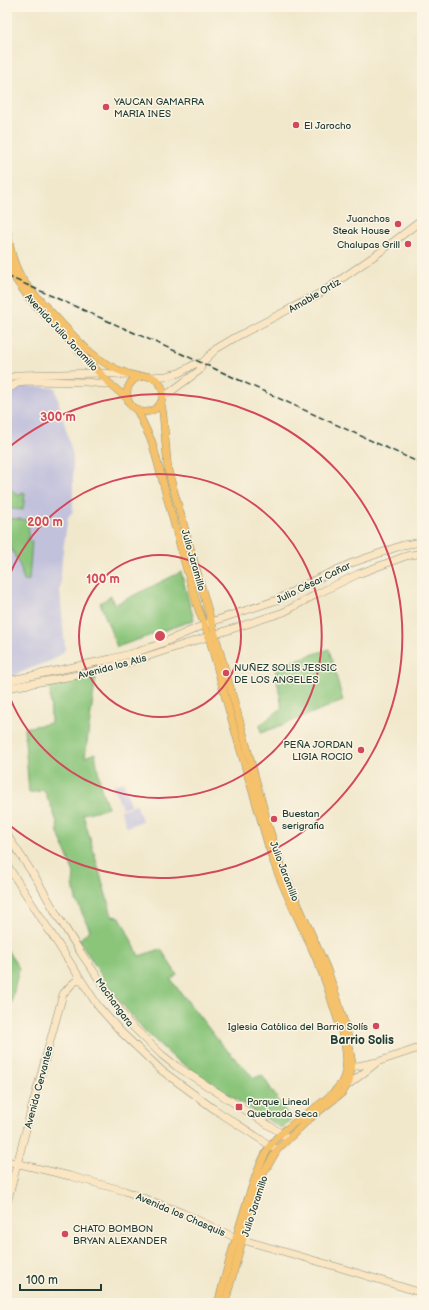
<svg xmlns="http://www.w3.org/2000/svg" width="429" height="1310" viewBox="0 0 429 1310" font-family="'Balsamiq Sans',sans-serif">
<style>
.industrial{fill:#c2c1dc}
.green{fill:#8ac57a;stroke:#548157}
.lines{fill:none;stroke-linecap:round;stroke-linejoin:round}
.secondary-casing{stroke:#889280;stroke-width:8}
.primary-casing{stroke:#889280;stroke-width:8}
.secondary{stroke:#fbe6c4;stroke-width:7}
.primary{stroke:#f5c16b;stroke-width:7}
.rail{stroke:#1f3d34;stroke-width:1.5;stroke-dasharray:6 3;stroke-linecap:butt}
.ring{fill:none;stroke:#d1495b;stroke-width:2}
.poi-dot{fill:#d1495b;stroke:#fcf5e5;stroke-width:1.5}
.labels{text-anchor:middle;stroke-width:3;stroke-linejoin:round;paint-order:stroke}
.poi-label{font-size:10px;fill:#1f3d34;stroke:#fcf5e5;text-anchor:start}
.street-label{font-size:10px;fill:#1f3d34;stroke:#fcf5e5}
.quarter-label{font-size:12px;font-weight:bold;fill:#1f3d34;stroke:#fcf5e5}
.centre{fill:#d1495b;stroke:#fcf5e5;stroke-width:2}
.ring-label{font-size:12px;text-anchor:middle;font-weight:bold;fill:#d1495b;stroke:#fcf5e5;stroke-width:3;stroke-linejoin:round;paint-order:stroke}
</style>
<rect width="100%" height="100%" fill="#fcf5e5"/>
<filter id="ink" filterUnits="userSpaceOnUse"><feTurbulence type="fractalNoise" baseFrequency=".025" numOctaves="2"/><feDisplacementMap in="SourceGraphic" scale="8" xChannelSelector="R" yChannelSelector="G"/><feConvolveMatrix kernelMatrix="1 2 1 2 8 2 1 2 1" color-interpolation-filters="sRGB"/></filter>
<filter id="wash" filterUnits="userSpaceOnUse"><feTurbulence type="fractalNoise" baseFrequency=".012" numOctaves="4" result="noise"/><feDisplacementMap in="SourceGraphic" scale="16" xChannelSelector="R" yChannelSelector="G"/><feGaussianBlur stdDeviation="0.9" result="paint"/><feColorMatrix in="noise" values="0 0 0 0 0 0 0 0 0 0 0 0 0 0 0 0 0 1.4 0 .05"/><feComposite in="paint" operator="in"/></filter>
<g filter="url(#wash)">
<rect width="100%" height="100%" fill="#f1e8cc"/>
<g class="industrial">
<polygon points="26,386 55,388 73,456 73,511 68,517 62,558 60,591 65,649 63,653 52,660 7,678 7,398 17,387"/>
<polygon points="124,782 131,805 122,808 113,785"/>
<polygon points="137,805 142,821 127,827 120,810"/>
</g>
<g class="green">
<polygon points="7,486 19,496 22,492 25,493 23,510 7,508"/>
<polygon points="7,518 29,520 28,541 32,541 29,580 24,581 20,566 8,542"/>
<polygon points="181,572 194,620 117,647 100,603 111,596 114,605"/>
<polygon points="329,649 343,701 261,733 260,725 282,708 275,667"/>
<polygon points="96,676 85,757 95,753 101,788 108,808 83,814 112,916 120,917 139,956 161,949 177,975 171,980 221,1044 254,1078 262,1075 291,1120 281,1128 221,1090 173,1057 146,1032 114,995 79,940 90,930 76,900 73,884 74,873 58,833 57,822 51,806 44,790 29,793 24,728 51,723 50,685"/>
<polygon points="7,950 19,968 10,1010 7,1009"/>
</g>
</g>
<g filter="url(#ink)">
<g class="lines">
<defs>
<g id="secondary">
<polyline points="150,377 166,376 179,373 195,364 202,363 216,349 236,337 324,291 380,252 422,220"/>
<polyline points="7,381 12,377 19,375 100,373 129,375"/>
<polyline points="7,390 19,382 26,381 87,382 111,385"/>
<polyline points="163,396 169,393 200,370 202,363"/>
<polyline points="7,681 111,659 137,652 160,644 211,622 277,600 306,584 352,563 403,545 422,542"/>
<polyline points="7,688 78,675 133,661 284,612 317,594 358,574 406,556 422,553"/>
<polyline points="7,835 37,880 57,915 81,953 129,1023 162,1055 176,1066 281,1133 288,1139"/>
<polyline points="7,865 98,1006 122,1033 161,1070 214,1109 277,1150"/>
<polyline points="346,1071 352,1067 377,1062 422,1047"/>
<polyline points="345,1085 348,1085 375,1064"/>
<polyline points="7,1161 70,1176 125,1191 183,1213 236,1238 341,1268 422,1293"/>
<polyline points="7,1203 29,1118 63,994 71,985 80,978"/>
</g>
<g id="primary">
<path d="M7,229c2,16 6,34 14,48 8,13 21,26 32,37 26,28 48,56 88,63"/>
<polyline points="7,256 16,280 28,297 111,385 128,399"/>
<circle cx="145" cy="394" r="18"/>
<polyline points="161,403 163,414 168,470 242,729 269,828 284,873 327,969 338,1001 347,1032 352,1063 349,1082 343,1092 309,1119 277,1150 263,1174 249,1216 225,1303"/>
<path d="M137,410l15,32 32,118 14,48 11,29c14,53 29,106 45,159 7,22 12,45 20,67 17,47 44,90 58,139 7,23 20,51 12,75 -8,24 -58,45 -74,69 -12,19 -19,44 -26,65 -9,30 -18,61 -26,92"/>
</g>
</defs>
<use href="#secondary" class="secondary-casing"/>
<use href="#primary" class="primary-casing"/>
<use href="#secondary" class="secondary"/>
<use href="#primary" class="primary"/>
<polyline class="rail" points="7,276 202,363 422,464"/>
</g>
</g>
<g class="ring">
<circle cx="160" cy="636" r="81"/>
<path d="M7 582A162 162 0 1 1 7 690"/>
<path d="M8 448A242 242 0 1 1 8 824"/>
</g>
<g class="poi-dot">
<circle cx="106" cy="107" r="4"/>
<circle cx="296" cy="125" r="4"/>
<circle cx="398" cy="224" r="4"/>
<circle cx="408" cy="244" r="4"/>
<circle cx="226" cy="673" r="4"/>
<circle cx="361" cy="750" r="4"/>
<circle cx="274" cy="819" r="4"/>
<circle cx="376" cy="1026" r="4"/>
<rect x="235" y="1103" width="8" height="8" rx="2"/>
<circle cx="65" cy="1234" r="4"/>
</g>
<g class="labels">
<g class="poi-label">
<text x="114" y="105">YAUCAN GAMARRA<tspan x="114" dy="12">MARIA INES</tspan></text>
<text x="304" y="129">El Jarocho</text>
<text x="390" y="222" text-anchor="end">Juanchos<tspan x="390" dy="12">Steak House</tspan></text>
<text x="400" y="248" text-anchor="end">Chalupas Grill</text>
<text x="234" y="671">NUÑEZ SOLIS JESSIC<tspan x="234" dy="12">DE LOS ANGELES</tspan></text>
<text x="353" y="748" text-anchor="end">PEÑA JORDAN<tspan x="353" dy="12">LIGIA ROCIO</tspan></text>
<text x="282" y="817">Buestan<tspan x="282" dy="12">serigrafia</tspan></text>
<text x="368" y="1030" text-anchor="end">Iglesia Católica del Barrio Solís</text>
<text x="247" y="1105">Parque Lineal<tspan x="247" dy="12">Quebrada Seca</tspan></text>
<text x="73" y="1232">CHATO BOMBON<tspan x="73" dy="12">BRYAN ALEXANDER</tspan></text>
</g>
<g class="street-label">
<text transform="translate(314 295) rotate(-30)" y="4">Amable Ortiz</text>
<text transform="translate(62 332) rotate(47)" y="4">Avenida Julio Jaramillo</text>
<text transform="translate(194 560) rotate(74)" y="4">Julio Jaramillo</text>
<text transform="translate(313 582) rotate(-26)" y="4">Julio César Cañar</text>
<text transform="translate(112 666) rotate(-15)" y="4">Avenida los Atis</text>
<text transform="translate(285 871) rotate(69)" y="4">Julio Jaramillo</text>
<text transform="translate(115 1002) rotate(54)" y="4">Machangara</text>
<text transform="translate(38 1087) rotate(-75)" y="4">Avenida Cervantes</text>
<text transform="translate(254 1206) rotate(-72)" y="4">Julio Jaramillo</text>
<text transform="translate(181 1214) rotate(23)" y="4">Avenida los Chasquis</text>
</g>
<g class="quarter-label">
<text x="362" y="1044">Barrio Solis</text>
</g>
</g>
<circle cx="160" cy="636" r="6" class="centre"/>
<g class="ring-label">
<text x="58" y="421">300 m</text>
<text x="45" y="526">200 m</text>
<text x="103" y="583">100 m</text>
</g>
<rect width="429" height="1310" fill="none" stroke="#fcf5e5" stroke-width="24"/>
<path d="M20 1284v6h81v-6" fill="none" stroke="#1f3d34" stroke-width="2"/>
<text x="26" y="1284" font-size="12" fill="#1f3d34" stroke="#fcf5e5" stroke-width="3" paint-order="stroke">100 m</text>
</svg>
